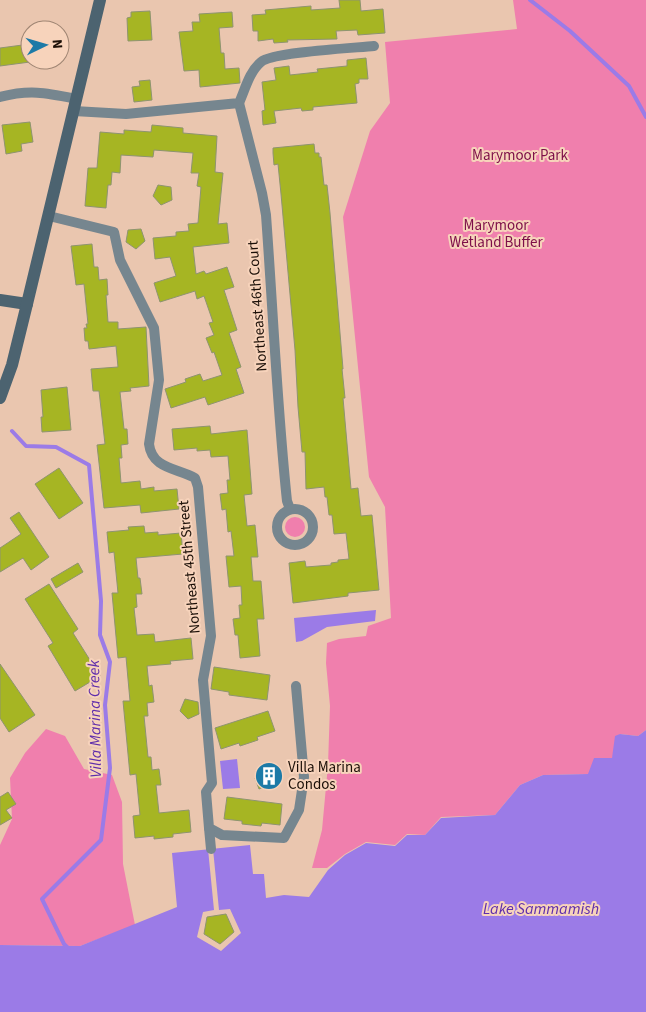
<svg xmlns="http://www.w3.org/2000/svg" width="646" height="1012" viewBox="0 0 646 1012" font-family="'Source Sans 3',sans-serif">
<style>
.green{fill:#f07fad}
.water{fill:#9b7be7}
.pier{fill:#eac6af}
.lines{fill:none;stroke-linecap:round;stroke-linejoin:round}
.stream{stroke:#9b7be7;stroke-width:4}
.building{fill:#a6b523;stroke:#8e9470}
.street{stroke:#76868f;stroke-width:10}
.secondary{stroke:#4c6370;stroke-width:12}
.labels{text-anchor:middle;stroke-width:4;stroke-linejoin:round;paint-order:stroke}
.park-label{font-size:15px;fill:#7e0f49;stroke:#f7d3bb}
.street-label{font-size:15px;fill:#1b0f07;stroke:#f7d3bb}
.poi-label{font-size:15px;fill:#1b0f07;stroke:#f7d3bb;text-anchor:start}
.water-label{font-size:16px;font-style:italic;fill:#5f2dab;stroke:#f7d3bb}
</style>
<rect width="100%" height="100%" fill="#eac6af"/>
<g class="green">
<polygon points="513,0 646,0 646,730 638,736 620,734 612,759 589,774 543,775 520,785 495,815 441,817 425,835 407,834 395,845 366,842 345,854 327,868 312,868 322,830 328,765 330,706 326,663 327,643 339,639 366,636 368,626 391,618 385,507 369,477 343,217 370,131 390,103 385,42 517,29"/>
<circle cx="295" cy="527" r="10"/>
<polygon points="46,729 65,736 84,769 112,775 122,802 123,864 135,925 80,946 0,945 0,845 12,819 10,778 25,753"/>
</g>
<g class="water">
<polygon points="376,610 375,621 327,627 302,641 296,642 294,618"/>
<polygon points="646,730 646,1012 0,1012 0,945 80,946 177,907 172,853 250,845 253,874 264,874 266,898 284,895 309,897 328,870 345,855 366,843 395,846 407,835 425,835 441,818 495,815 520,785 543,775 588,774 594,758 612,758 615,736 620,734 638,736"/>
<polygon points="237,759 240,788 223,789 220,761"/>
</g>
<polygon class="pier" points="208,849 213,849 219,910 230,909 241,933 221,951 197,937 203,912 214,910"/>
<g class="lines">
<g class="stream">
<polyline points="530,0 570,31 629,86 646,117"/>
<polyline points="12,431 26,446 56,447 89,465 101,601 100,635 110,662 105,705 110,768 101,840 42,899 64,944 69,949"/>
</g>
</g>
<g class="building">
<polygon points="339,0 360,0 361,11 383,9 385,33 358,35 357,30 336,31 337,39 287,40 288,42 274,43 273,39 258,41 258,31 253,31 252,15 266,14 265,10 311,6 311,10 340,8"/>
<polygon points="150,11 152,40 128,41 127,18 131,17 131,12"/>
<polygon points="232,12 233,27 219,28 221,53 224,53 225,69 239,68 240,83 200,87 199,70 184,71 179,32 193,31 192,22 200,22 199,14"/>
<polygon points="30,44 30,62 0,66 0,48"/>
<polygon points="366,58 368,79 359,79 359,83 355,84 357,103 313,107 313,110 302,111 301,108 274,111 276,123 263,125 262,111 265,110 262,82 276,80 274,68 289,66 290,75 318,72 317,69 347,66 347,60"/>
<polygon points="150,80 152,100 134,102 132,87 140,86 139,81"/>
<polygon points="30,122 33,142 21,144 22,151 6,154 2,125"/>
<polygon points="152,125 183,128 183,133 217,136 215,172 223,173 218,224 227,223 229,243 193,247 196,274 204,271 206,274 227,267 234,287 224,290 237,330 229,333 241,367 236,369 244,393 208,405 205,397 171,408 165,389 186,382 185,379 200,374 203,381 222,375 214,352 212,353 206,338 214,335 209,323 213,322 204,296 197,299 195,291 160,302 154,283 176,276 170,257 155,259 153,238 176,236 176,232 189,231 188,224 198,223 201,187 197,186 199,173 191,173 193,153 154,150 153,157 121,155 120,173 112,172 111,185 108,185 106,208 85,206 88,168 97,168 100,132 124,134 124,130 151,132"/>
<polygon points="314,144 315,153 319,153 319,157 321,157 324,185 327,185 330,213 343,369 342,369 345,398 343,398 351,489 358,488 361,516 372,515 379,590 348,593 348,596 293,603 289,563 305,561 306,567 331,565 331,563 338,562 338,560 349,559 346,533 334,534 332,515 329,515 327,497 325,497 324,487 306,489 305,452 302,452 298,407 295,350 281,194 278,164 274,165 273,153 273,148"/>
<polygon points="158,185 171,187 172,200 161,205 153,196"/>
<polygon points="141,229 145,241 136,249 126,242 128,230"/>
<polygon points="92,244 94,267 98,267 99,280 107,279 108,295 106,295 108,322 118,322 118,329 146,327 149,386 130,388 131,391 120,392 124,429 127,429 128,444 121,445 122,458 119,458 121,483 140,481 141,489 154,487 154,491 177,489 179,509 141,513 140,505 104,508 97,445 105,444 99,391 93,391 91,369 118,367 116,346 89,349 88,341 85,341 84,328 87,328 86,324 88,324 84,284 76,285 71,246"/>
<polygon points="67,387 71,430 42,432 41,417 43,417 41,390"/>
<polygon points="210,426 211,434 247,430 252,494 244,495 247,526 255,525 258,557 251,557 253,581 261,581 264,619 257,619 260,656 240,658 238,635 235,635 233,619 240,618 239,605 242,605 241,586 229,587 226,556 234,556 231,531 228,532 226,509 222,510 220,494 228,493 227,480 230,480 228,456 211,457 210,450 197,451 197,448 174,450 172,429"/>
<polygon points="59,468 83,503 59,519 35,484"/>
<polygon points="19,512 49,557 31,570 23,558 0,572 0,548 21,534 10,518"/>
<polygon points="144,526 145,533 158,532 158,535 181,533 183,554 136,558 138,578 140,578 142,594 136,594 137,607 134,608 137,635 154,634 155,642 191,638 193,659 170,661 171,664 147,666 149,686 152,685 154,702 147,703 148,716 144,716 148,757 151,757 152,770 159,769 161,785 156,785 159,813 189,810 191,832 173,834 173,837 154,839 154,836 135,838 133,816 140,815 136,774 130,775 123,701 130,701 126,657 118,658 112,593 118,593 114,552 109,553 107,532 129,530 128,527"/>
<polygon points="78,563 83,572 56,588 51,579"/>
<polygon points="49,584 78,629 73,633 100,676 75,691 48,646 53,643 25,599"/>
<polygon points="0,664 35,715 9,732 0,718"/>
<polygon points="214,667 270,675 267,700 229,695 229,692 211,689"/>
<polygon points="185,699 198,702 199,714 188,719 180,711"/>
<polygon points="268,711 275,731 257,737 258,740 240,746 239,743 221,749 215,728"/>
<polygon points="277,769 279,780 259,789 255,778"/>
<polygon points="8,792 16,804 6,810 12,818 0,825 0,797"/>
<polygon points="227,797 282,804 280,825 262,823 261,826 242,824 242,821 224,819"/>
<polygon points="226,914 234,932 220,944 204,934 207,917"/>
</g>
<g class="lines">
<g class="street">
<path d="M0,97c30,-8 47,-4 77,2"/>
<path d="M239,103l23,90 4,22c7,95 11,191 21,286l3,8"/>
<path d="M74,111l52,3 113,-11c6,-13 10,-31 22,-41 12,-10 93,-14 113,-16"/>
<path d="M49,216l65,16 6,28 34,68 5,52 -10,64c3,25 28,24 46,34l3,9 13,149 -8,44 9,103 -6,9 3,36 13,7 62,3 15,-28 5,-33 -8,-91"/>
<circle cx="295" cy="527" r="18"/>
<polyline points="209,828 211,849"/>
</g>
<g class="secondary">
<polyline points="0,300 27,304"/>
<polyline points="0,398 12,365 27,304 100,0"/>
</g>
</g>
<defs>
<symbol id="building-disc" viewBox="-11 -11 22 22"><circle r="9.5" fill="#1c7aa7" stroke="#f7d3bb"/><path d="M-4-6H4V6H1V3H-1V6H-4ZM-2.5-4.3h1.7v1.8h-1.7ZM.8-4.3h1.7v1.8H.8ZM-2.5-1h1.7V.8h-1.7ZM.8-1h1.7V.8H.8Z" fill="#fff"/></symbol>
</defs>
<g fill-rule="evenodd">
<use href="#building-disc" x="253" y="760" width="32" height="32"/>
</g>
<g class="labels">
<g class="park-label">
<text x="520" y="160">Marymoor Park</text>
<text x="496" y="230">Marymoor<tspan x="496" dy="17">Wetland Buffer</tspan></text>
</g>
<g class="street-label">
<text transform="translate(257 306) rotate(-94)" y="5">Northeast 46th Court</text>
<text transform="translate(189 567) rotate(-95)" y="5">Northeast 45th Street</text>
</g>
<g class="poi-label">
<text x="288" y="772">Villa Marina<tspan x="288" dy="17">Condos</tspan></text>
</g>
<g class="water-label">
<text transform="translate(94 719) rotate(-91)" y="6">Villa Marina Creek</text>
<text x="541" y="914">Lake Sammamish</text>
</g>
</g>
<g transform="translate(45 45) rotate(85)"><circle r="24" fill="#f7d3bb" stroke="#9f8573"/>
<path d="M0-4L9 19L0 12L-9 19Z" fill="#1c7aa7"/>
<text y="-8" font-size="14" font-weight="bold" text-anchor="middle" fill="#1b0f07">N</text>
</g>
</svg>
